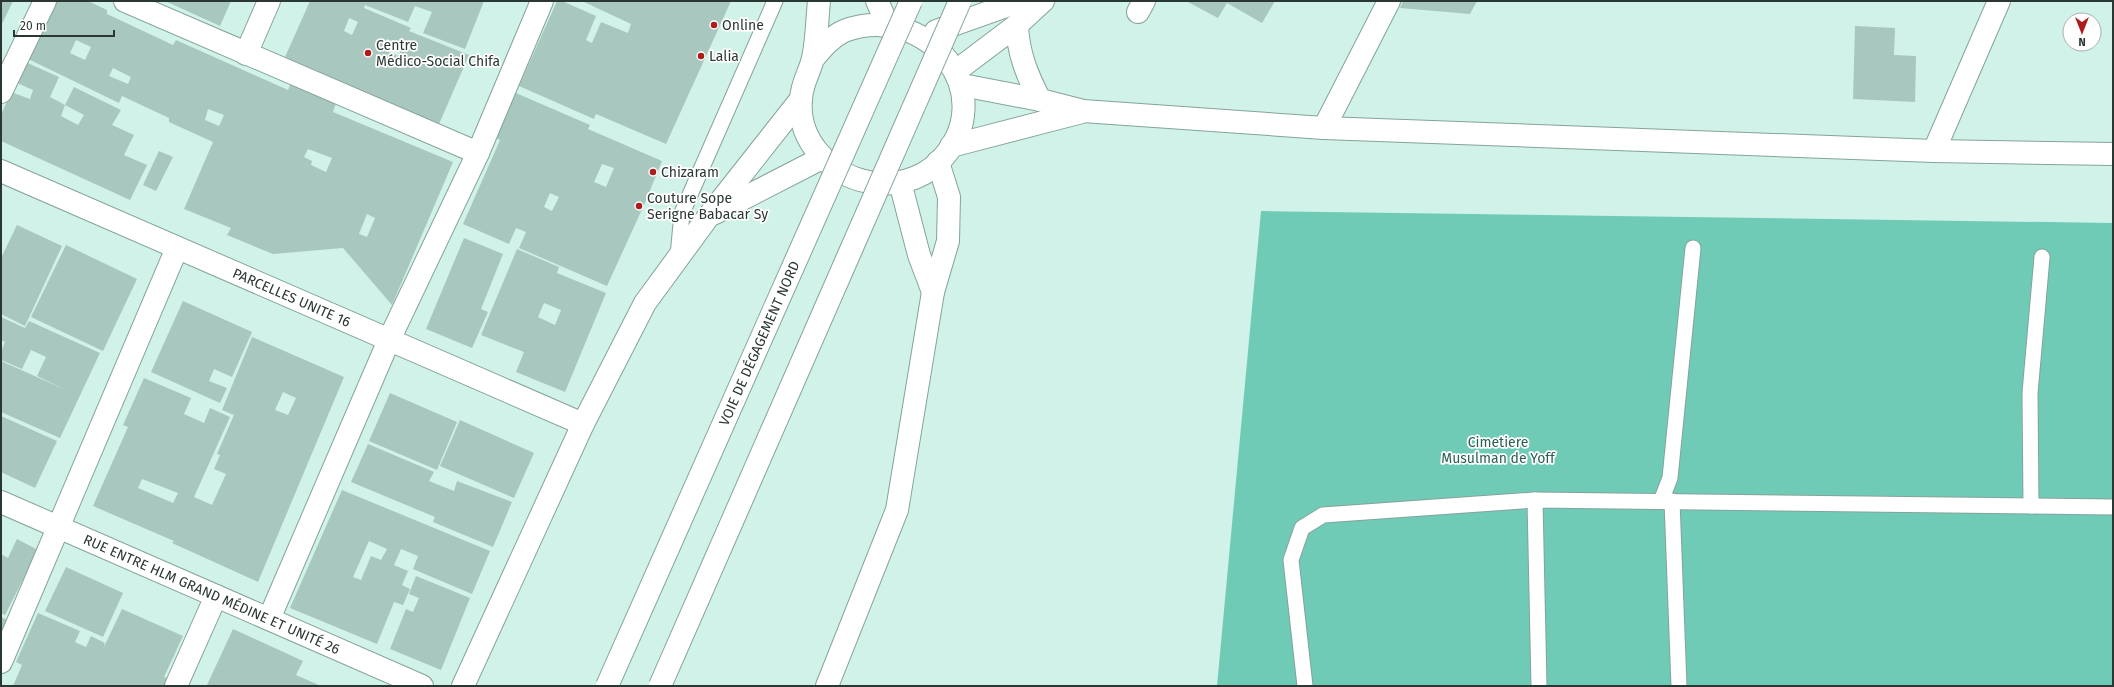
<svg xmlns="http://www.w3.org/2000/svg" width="2114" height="687" viewBox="0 0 2114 687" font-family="'Fira Sans',sans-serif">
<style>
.green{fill:#70cbb6}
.building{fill:#a8c7bf;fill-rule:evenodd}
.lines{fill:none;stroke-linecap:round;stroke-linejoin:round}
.lane-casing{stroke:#84a39b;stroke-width:17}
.street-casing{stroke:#84a39b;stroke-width:24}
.secondary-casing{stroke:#84a39b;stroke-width:24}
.primary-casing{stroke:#84a39b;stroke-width:24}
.lane{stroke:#fff;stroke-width:15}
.street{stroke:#fff;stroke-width:22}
.secondary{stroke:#fff;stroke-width:22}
.primary{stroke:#fff;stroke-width:22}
.highway-bridge-casing{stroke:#84a39b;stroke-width:24;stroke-linecap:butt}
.highway-bridge{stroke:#fff;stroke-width:22}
.poi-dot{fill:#ad1b1c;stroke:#fff;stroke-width:1.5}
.labels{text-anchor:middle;stroke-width:3.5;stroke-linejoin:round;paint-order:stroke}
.poi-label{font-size:14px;fill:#2a3733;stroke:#fff;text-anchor:start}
.street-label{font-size:14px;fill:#2a3733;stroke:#fff}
.park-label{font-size:14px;fill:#296054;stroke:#fff}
</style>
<rect width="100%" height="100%" fill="#d1f2e9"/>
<polygon class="green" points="1261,211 2113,223 2113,686 1217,686"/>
<g class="building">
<polygon points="1,1 13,1 1,26"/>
<path d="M51,1h37l19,9v4l66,31 3,-5 112,50 3,-7 45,20 -3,9 120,50 -61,143 -49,-57 -70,6 -46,-19 4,-7 -47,-19 29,-67 -44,-20v-4l-47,-22 -3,7 -95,-46zM76,40l15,7 -6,13 -15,-7zM113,68l18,9 -3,7 -19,-8zM208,109l16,6 -5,11 -14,-6zM308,149l24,9 -6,14 -15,-7 1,-4 -8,-4zM367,214l8,4 -8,19 -8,-3z"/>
<polygon points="165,1 231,1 220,26"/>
<path d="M310,1h174l-19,48 -42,-16 9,-21 -17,-6 -7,16 -43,-17 -1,3 47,20 -2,3 60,24 -30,69 -154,-67zM349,18l9,4 -6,13 -8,-4zM387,39l16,7 -5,10 -15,-7z"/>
<polygon points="557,1 562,1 596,16 586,40 592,43 601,22 628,33 631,24 582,1 731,1 666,144 596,114 594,119 519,86"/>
<polygon points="1186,1 1275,1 1262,23 1227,3 1218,18"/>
<polygon points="1403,1 1477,1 1470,14 1400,8"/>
<polygon points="1855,26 1895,28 1894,55 1916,56 1915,102 1853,99"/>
<polygon points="23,61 59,77 50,97 65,105 61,116 78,125 84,115 65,105 74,87 121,110 112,125 134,135 124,155 147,165 130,200 1,141 1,115 11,92 30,99 33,90 15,82"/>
<path d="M516,93l74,32 -2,4 74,32 -18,44 -37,81 -88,-38 7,-16 -10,-4 -7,16 -46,-20 37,-84 -4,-2zM602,164l12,4 -8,19 -12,-5zM550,193l9,4 -7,14 -8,-4z"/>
<polygon points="159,151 173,157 156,191 143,185"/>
<polygon points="17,225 62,246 25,326 1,314 1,258"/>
<polygon points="464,238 503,254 481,309 488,312 472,348 426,329"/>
<polygon points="66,245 137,279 103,351 31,317"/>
<path d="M517,249l42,18 -2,6 49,20 -41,99 -49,-20 8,-20 -43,-17zM544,303l17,7 -6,15 -17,-8z"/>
<polygon points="183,301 252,332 232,377 214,369 209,381 227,388 220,403 151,372"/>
<polygon points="1,317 25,328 29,321 100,353 60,438 1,412 1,361 66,390 37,376 46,357 31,350 22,369 1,360 1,352 5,342 1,340"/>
<path d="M252,337l92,40 -86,205 -86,-39 2,-2 -81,-35 35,-79 -5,-2 21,-47 47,20 -7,16 20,9 6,-15 20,9 -36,80 18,8 14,-31 -12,-5 6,-14 -3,-1 17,-39 -12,-5zM283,392l13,6 -8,17 -13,-5zM142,479l36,14 -5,10 -35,-15z"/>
<polygon points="390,393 457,422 437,470 369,441"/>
<polygon points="1,416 57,441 35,488 1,472"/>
<polygon points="460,420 534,453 514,498 440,466"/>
<polygon points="368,444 434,472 429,481 454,491 457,481 512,502 493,547 433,522 435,517 351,482"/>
<path d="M342,490l148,61 -18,43 -59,-25 5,-13 -17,-7 -7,16 14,6 -6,14 8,4 -7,16 -9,-3 -17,42 -87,-36zM369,541l18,8 -6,11 -10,-4 -10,24 -8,-3z"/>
<polygon points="17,539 38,550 5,615 1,613 1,554 8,558"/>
<polygon points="66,567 123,593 103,637 45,611"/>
<polygon points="416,576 470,598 441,670 390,649 406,609 413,612 419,598 409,594"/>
<polygon points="122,609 183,636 164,677 168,678 165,686 13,686 22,665 16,662 38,613 80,631 75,642 86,647 91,636 105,643 103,649"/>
<polygon points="1,617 7,620 1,633"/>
<polygon points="233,629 303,661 296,675 321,686 207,685"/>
</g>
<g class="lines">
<defs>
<g id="lane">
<polyline points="678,256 682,213 775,1"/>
<polyline points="1535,500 1539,686"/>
<polyline points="1661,501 1670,478 1693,248"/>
<polyline points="1672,501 1679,686"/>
<polyline points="2031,506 2030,393 2042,257"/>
<polyline points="1305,686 1291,560 1302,528 1323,515 1535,500 2113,507"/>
</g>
<g id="street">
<polyline points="125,1 478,153"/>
<polyline points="1138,12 1144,1"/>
<polyline points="246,54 269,1"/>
<polyline points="1,92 45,1"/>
<polyline points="1324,128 1389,1"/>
<polyline points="1934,151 1999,1"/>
<path id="s1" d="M1,502l421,184"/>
<polyline points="269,619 389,340 478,153 542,1"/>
<polyline points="1,662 177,248"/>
<polyline points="176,686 216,596"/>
</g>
<g id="secondary">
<polyline points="962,85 1040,100 1083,111 1324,128 1934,151 2113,154"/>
<polyline points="951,146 1082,112"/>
<path id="s2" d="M1,171l582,253"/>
</g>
<g id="primary">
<polyline points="877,1 886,21"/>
<path d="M1017,25c1,28 10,50 23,75"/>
<polyline points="936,31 1020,1"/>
<path d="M813,59c9,-11 18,-22 31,-28 82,-31 161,64 95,131 -18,18 -46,25 -70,20 -39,-7 -72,-42 -68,-83 1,-17 9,-27 12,-41 4,-18 4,-38 6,-57"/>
<polyline points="956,71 1017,25 1043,1"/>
<polyline points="900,182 919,255 933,292"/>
<polyline points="715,213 822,158"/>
<polyline points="463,686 583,424 645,303 708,217 801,99"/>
<polyline points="827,686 897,510 933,292 948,241 949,197 938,162"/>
</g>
</defs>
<use href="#lane" class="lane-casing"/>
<use href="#street" class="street-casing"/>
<use href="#secondary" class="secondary-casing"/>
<use href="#primary" class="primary-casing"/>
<use href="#lane" class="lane"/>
<use href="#street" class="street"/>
<use href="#secondary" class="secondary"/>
<use href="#primary" class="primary"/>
<defs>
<g id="highway-bridge">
<path id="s3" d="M607,686l304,-685"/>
<polyline points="660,686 960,1"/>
</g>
</defs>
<use href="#highway-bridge" class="highway-bridge-casing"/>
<use href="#highway-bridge" class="highway-bridge"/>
</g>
<g class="poi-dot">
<circle cx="714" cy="25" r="4"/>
<circle cx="368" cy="53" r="4"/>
<circle cx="701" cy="56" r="4"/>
<circle cx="653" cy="172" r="4"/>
<circle cx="639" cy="206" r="4"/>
</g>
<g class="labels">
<g class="poi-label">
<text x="722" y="30">Online</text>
<text x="376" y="50">Centre<tspan x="376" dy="16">Médico-Social Chifa</tspan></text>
<text x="709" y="61">Lalia</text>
<text x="661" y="177">Chizaram</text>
<text x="647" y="203">Couture Sope<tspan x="647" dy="16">Serigne Babacar Sy</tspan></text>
</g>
<g class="street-label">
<text dy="5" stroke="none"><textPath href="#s2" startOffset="317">PARCELLES UNITE 16</textPath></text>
<text dy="5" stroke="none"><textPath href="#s3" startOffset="375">VOIE DE DÉGAGEMENT NORD</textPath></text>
<text dy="5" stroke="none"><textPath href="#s1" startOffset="230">RUE ENTRE HLM GRAND MÉDINE ET UNITÉ 26</textPath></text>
</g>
<g class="park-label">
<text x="1498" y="447">Cimetiere<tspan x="1498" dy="16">Musulman de Yoff</tspan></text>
</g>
</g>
<rect width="2114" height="687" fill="none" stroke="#2a3733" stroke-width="4"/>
<g transform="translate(2082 32) rotate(180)"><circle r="19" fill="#ffffff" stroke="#aaafad"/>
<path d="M0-3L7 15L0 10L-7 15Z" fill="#ad1b1c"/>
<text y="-6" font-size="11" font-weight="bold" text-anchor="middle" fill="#2a3733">N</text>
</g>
<path d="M14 30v6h100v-6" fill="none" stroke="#2a3733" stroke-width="2"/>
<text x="20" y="30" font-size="12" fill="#2a3733" stroke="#ffffff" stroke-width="3" paint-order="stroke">20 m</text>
</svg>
